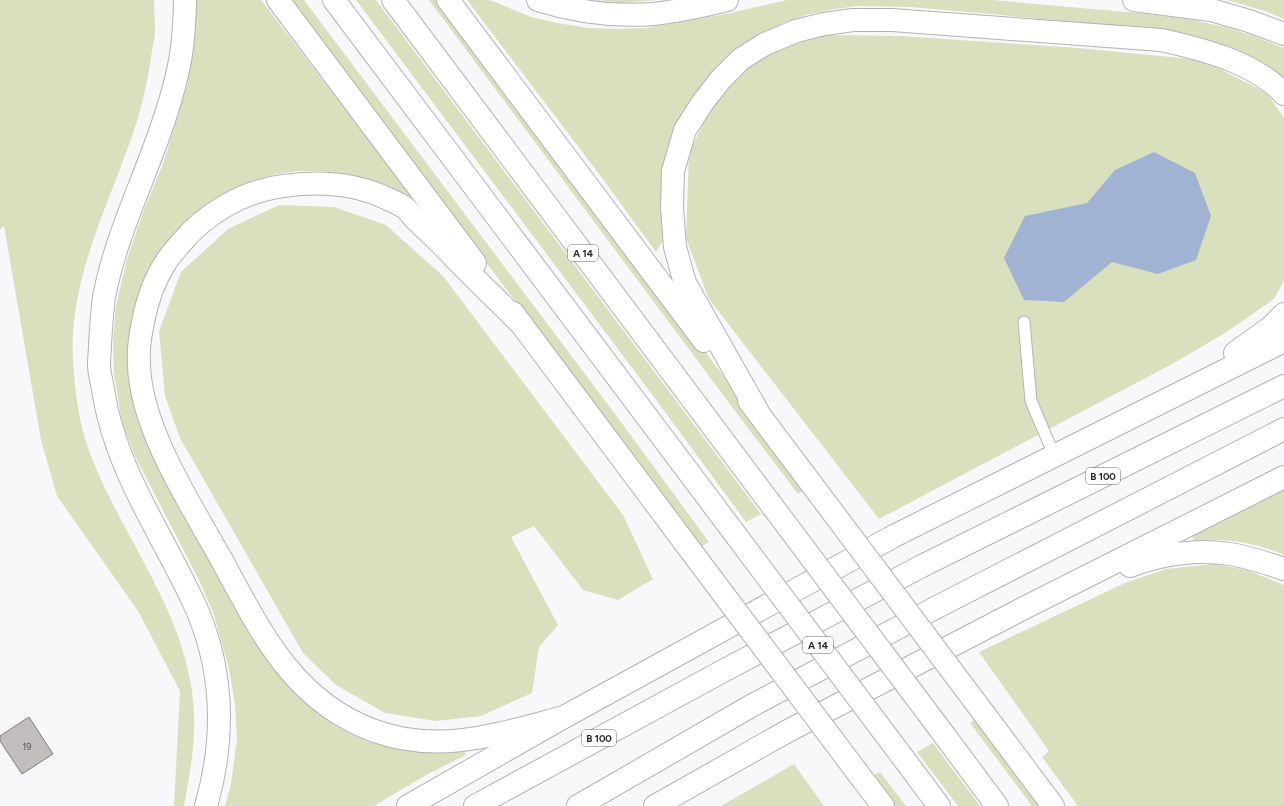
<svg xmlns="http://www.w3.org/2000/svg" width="1284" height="806" viewBox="0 0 1284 806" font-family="Figtree,sans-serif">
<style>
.green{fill:#d9e0bd}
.water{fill:#a1b3d3}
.building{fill:#c1bebd;stroke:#7f7b7a}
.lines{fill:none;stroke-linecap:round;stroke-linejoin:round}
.lane-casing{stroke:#b3b3b6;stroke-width:13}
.highway-casing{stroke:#b3b3b6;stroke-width:24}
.lane{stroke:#fff;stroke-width:11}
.highway{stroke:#fff;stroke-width:22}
.highway-bridge-casing{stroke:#b3b3b6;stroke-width:24;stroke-linecap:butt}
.highway-bridge{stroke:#fff;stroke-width:22}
.labels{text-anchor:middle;stroke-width:3.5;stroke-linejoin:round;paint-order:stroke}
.number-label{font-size:9px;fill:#4e4d4d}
.shield{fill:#fff;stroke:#686868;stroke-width:1}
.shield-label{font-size:10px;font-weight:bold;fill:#272728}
</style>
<rect width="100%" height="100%" fill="#f8f8fb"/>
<g class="green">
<path d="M0,0h154c0,10 1,20 1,30 0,7 -2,14 -3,21 -3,23 -8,47 -15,70 -25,79 -69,155 -64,240 2,31 6,65 18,95 29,75 85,145 99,224 9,44 2,83 -6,126h-10l6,-115 -42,-80 -81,-115 -16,-56 -37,-214 -4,3z"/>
<polygon points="194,0 261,0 413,198 409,201 371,181 345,174 323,171 299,171 276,174 247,183 228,192 192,215 162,249 147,275 131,357 265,654 290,688 335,726 352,735 369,742 408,751 431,753 464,751 466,755 426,775 374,806 225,806 231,784 237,739 235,704 229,669 214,615 201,584 135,456 122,423 114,374 113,339 116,306 127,259 144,210 164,161 188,82 192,52"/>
<polygon points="288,0 304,0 618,418 709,542 700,547 605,420"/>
<polygon points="356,0 376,0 761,514 746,522 651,393"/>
<polygon points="429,0 442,0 675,312 808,488 798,494 732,407"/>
<path d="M467,0h23l41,17 26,6 31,5 31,1 26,-1 81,-14 61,-14h205l157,14 39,5 37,8 29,9 30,12v32c-34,-29 -63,-38 -106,-47l-176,-18 -92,-8 -53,-1 -28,4 -23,5 -23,8 -26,14 -27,19 -69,148 1,24 2,11 -8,13 -51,-70z"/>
<polygon points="600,0 657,0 620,3"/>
<polygon points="1227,0 1284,0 1284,19 1265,11"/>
<polygon points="827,35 900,36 1078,48 1202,60 1267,93 1284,118 1284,281 1274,299 1225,333 1174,363 879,519 709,299 686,238 689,153 719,91 767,52"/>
<polygon points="279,205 334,207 386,225 443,276 623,515 653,579 618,600 583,590 534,526 511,537 558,625 539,647 532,693 481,716 436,721 385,713 336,685 303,653 180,438 165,396 159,331 181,272 228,229"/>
<path d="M1284,487v68c-28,-12 -60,-18 -90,-14l-2,-5z"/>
<polygon points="1214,564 1247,570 1284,585 1284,806 1078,806 1042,757 1049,751 979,652 1125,583 1166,569"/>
<polygon points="979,717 1046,806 1032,806 970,723"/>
<polygon points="933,743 980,806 958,806 917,752"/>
<polygon points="794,764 824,806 721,806"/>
<polygon points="880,772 906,806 892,806 871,777"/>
</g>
<polygon class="water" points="1154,152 1195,173 1211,216 1196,260 1158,274 1112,262 1064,302 1024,300 1004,258 1025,216 1087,203 1115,170"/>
<polygon class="building" points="29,717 53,754 22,774 0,741 0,736"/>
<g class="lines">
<defs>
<polyline id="lane" points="1024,322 1031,401 1054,455"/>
<g id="highway">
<path d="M185,0c0,13 -1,25 -2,38 -2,27 -13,65 -22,91 -19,55 -46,110 -57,168 -2,15 -3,31 -4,47 0,7 -1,14 -1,21 0,8 3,17 4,25 12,78 56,139 89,209 32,66 34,138 14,207"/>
<polyline points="278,0 475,263"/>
<polyline points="334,0 732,530"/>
<polyline points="393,0 773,507"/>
<polyline points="448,0 704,341"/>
<path d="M538,0c38,12 77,17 116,14 24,-3 49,-8 73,-14"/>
<polyline points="1134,0 1211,10 1249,21 1284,34"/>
<polyline points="513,313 691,551"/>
<path d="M522,325c-27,-27 -54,-53 -80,-80 -9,-9 -17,-17 -26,-25 -4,-4 -8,-10 -12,-13 -5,-3 -11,-6 -16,-8 -33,-16 -70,-18 -105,-13 -39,5 -77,27 -102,57 -5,6 -11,12 -15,19 -12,18 -19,39 -23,60 -3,14 -5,28 -4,42 1,62 50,138 80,191 39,71 71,144 153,175 66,25 127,4 192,-13"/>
<polyline points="1235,353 1271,327 1284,314"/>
<polyline points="749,401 813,486"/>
<path d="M758,412l-73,-129 -10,-36 -3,-39 1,-37 12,-41 18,-28 18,-23 20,-20 24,-15 31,-13 28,-7 29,-4h39l269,20c41,9 93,22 123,54"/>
<path d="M1130,566c31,-12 67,-17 100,-12 19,3 36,9 54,15"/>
<polyline points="985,715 1053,806"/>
<polyline points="945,736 997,806"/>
<polyline points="904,759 939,806"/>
<polyline points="863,780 883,806"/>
<polyline points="408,806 564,717 894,536 1284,341"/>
<polyline points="475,806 723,671 922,566 1284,386"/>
<polyline points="578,806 751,706 939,606 1284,429"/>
<polyline points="655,806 786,732 1024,608 1284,477"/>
</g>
</defs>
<use href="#lane" class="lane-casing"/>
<use href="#highway" class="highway-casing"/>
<use href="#lane" class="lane"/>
<use href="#highway" class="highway"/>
<defs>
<g id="highway-bridge">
<polyline points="813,486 985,715"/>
<polyline points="773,507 945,736"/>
<polyline points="732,530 904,759"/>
<polyline points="691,551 863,780"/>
</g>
</defs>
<use href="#highway-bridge" class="highway-bridge-casing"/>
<use href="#highway-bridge" class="highway-bridge"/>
</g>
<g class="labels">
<g class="number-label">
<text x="27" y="750">19</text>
</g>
<g class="shield">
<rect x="568" y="245" width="30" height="16" rx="3"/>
<rect x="1086" y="468" width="34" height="16" rx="3"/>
<rect x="803" y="637" width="30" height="16" rx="3"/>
<rect x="582" y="730" width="34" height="16" rx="3"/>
</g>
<g class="shield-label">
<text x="583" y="257">A 14</text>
<text x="1103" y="480">B 100</text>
<text x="818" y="649">A 14</text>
<text x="599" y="742">B 100</text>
</g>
</g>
</svg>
